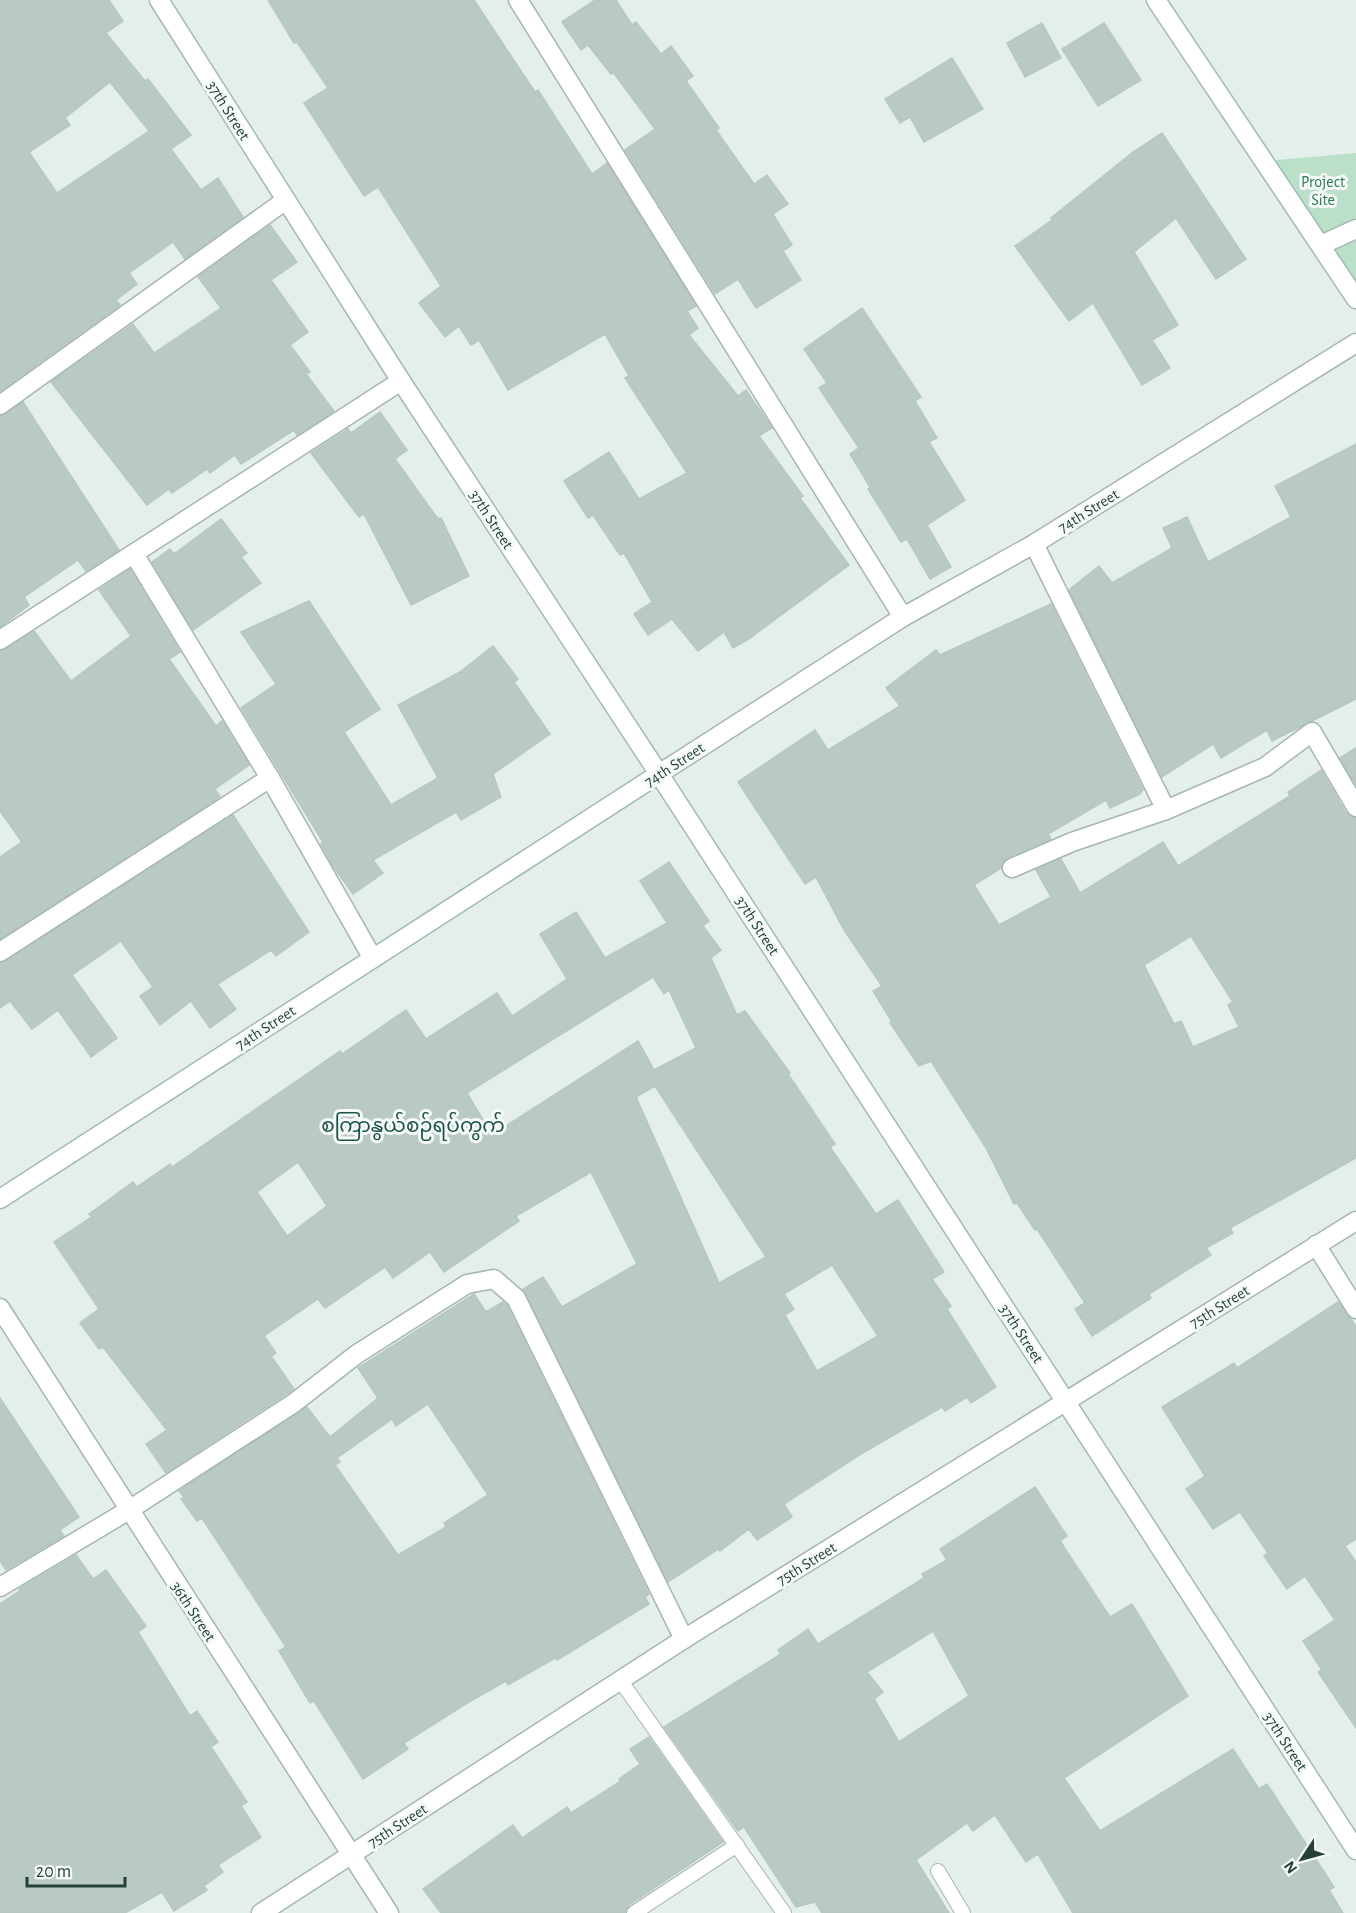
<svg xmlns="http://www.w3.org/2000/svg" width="1356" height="1913" viewBox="0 0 1356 1913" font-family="'Alegreya Sans','Noto Sans Myanmar',sans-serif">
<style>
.green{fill:#bcdfc9}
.building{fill:#b9c9c4;stroke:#b6c8c2;stroke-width:1.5;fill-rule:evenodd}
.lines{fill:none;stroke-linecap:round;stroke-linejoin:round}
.lane-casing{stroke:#a6b6b2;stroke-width:16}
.street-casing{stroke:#a6b6b2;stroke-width:21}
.secondary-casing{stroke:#a2bab4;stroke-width:21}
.lane{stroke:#fff;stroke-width:14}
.street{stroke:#fff;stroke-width:18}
.secondary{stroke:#fff;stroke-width:18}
.labels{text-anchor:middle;stroke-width:6;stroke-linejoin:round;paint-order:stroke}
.street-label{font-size:16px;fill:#23403b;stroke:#f5faf8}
.park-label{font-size:16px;fill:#2b7850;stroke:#f5faf8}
.quarter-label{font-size:20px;fill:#1e534b;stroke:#f5faf8}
</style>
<rect width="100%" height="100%" fill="#e4eeea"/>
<polygon class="green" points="1356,153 1356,303 1265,161"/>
<g class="building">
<path d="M0,0h109l14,21 -17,12 39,48 3,-2 43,56 -20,14 30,41 17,-12 25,39 -58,42 -12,-17 -44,31 8,11 -21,16 4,5 -120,86zM110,82l39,49 -92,62 -28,-41 41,-27 -5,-7z"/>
<polygon points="268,0 474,0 535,92 538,90 592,174 607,163 696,306 687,311 698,328 689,335 738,396 746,390 772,428 759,436 803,496 800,498 849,565 750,638 733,648 724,632 698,651 672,619 648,635 634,614 652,602 624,553 620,555 593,515 588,518 564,481 609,452 639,499 687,473 625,378 629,376 605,334 508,390 479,340 471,345 459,326 445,337 419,303 441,286 378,187 364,196 304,103 328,88 297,42 294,43"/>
<polygon points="595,0 616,0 632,25 636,22 661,54 671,46 693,76 686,81 719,128 716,130 754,184 767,175 788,204 773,214 792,245 783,251 801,280 756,308 738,279 715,294 625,150 655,129 613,72 611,74 588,45 581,50 562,22"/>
<polygon points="1042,23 1061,58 1025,77 1007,43"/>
<polygon points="1104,23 1141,80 1098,106 1062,49"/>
<polygon points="952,58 983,109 924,142 910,117 900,123 885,99"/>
<polygon points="1162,133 1246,259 1216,279 1176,218 1134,252 1178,325 1152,340 1170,368 1142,385 1093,303 1069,321 1015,246 1052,220 1051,218 1133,152"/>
<polygon points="270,225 297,262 271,280 308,332 290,345 310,372 306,374 334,411 297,435 294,430 241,464 235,455 210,473 207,469 172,493 169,489 147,505 51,382 133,324 154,353 221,308 198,277"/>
<polygon points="862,308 921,397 915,401 937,438 929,442 965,500 927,525 951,567 930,579 907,539 901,542 868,489 870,487 850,454 859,448 819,388 827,383 804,349"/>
<polygon points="23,402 119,550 86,571 78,560 24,597 29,605 0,627 0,416"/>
<polygon points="380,412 407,450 395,459 438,519 441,518 469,576 411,605 364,514 359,517 311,453 348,429 351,433"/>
<polygon points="1356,444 1356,699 1272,741 1267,730 1221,758 1213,744 1162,777 1069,590 1099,566 1112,583 1172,548 1163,528 1187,517 1208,562 1291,517 1275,486"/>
<polygon points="221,519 247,553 241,557 261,583 193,630 152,562 170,549 174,554"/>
<polygon points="130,569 180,652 169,659 216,726 222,721 249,765 215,789 220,797 0,939 0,857 22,842 0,811 0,651 34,631 71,681 131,636 99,590"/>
<polygon points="309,601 380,709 344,732 391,805 438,778 398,705 460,672 493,646 518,679 514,682 550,734 493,774 501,797 461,820 456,812 373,860 383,873 353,894 333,866 321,844 323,842 241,708 276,684 241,632"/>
<path d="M1051,604l92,186 -3,4 -30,14 -4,-8 -58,34 3,5 -44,19 -6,10 -27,17 25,40 52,-28 -15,-27 25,-11 19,34 83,-51 15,24 112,-70 -2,-4 33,-22 25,43 10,5v340l-126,70 3,5 -27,15 5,7 -62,39 2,4 -59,38 -17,-27 10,-6 -48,-74 -2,1 -18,-27 -3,1 -28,-56 -55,-87 -12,5 -29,-43 2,-1 -19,-31 9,-5 -38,-56 -28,-53 -11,7 -67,-102 77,-52 13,20 72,-44 -14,-18 50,-38 4,5zM1191,936l42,66 -5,3 11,22 -46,20 -12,-26 -7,3 -30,-59z"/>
<polygon points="1356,748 1356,785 1340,758"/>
<polygon points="233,815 309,932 276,956 271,950 219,983 218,985 236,1009 210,1028 191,1001 160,1025 140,996 153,987 121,941 72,975 117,1038 91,1057 58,1010 32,1029 10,1001 0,1008 0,963"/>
<path d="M669,862l40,59 -6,5 18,24 -10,8 26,57 8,-4 45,62 -2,1 47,70 -5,3 46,67 22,-14 46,72 -12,7 19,27 -4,3 49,78 -25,16 -4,-6 -22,14 -3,-4 -83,48 -75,49 8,13 -35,23 -8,-11 -29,22 -2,-2 -50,33 -145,-293 20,-12 19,30 75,-43 -46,-92 -75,44 3,5 -75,51 -14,-20 -37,26 -8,-11 -60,41 -7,-9 -54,37 12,17 -5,3 23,33 -128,84 -20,-29 21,-14 -64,-83 -4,2 -19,-26 19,-14 -45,-67 38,-25 -3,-3 44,-32 4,5 33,-23 2,3 168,-116 2,3 64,-44 20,29 71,-46 15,23 55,-37 -27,-45 36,-22 29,46 62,-35 -27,-42zM653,977l11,17 5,-4 27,58 -42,22 -16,-29 -146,94 -25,-42zM655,1086l111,171 -47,26 -83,-186zM298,1162l29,44 -40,30 -30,-44zM832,1265l46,71 -61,35 -32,-56 9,-6 -10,-15z"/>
<path d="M474,1294l12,18 17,-10 4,3 142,289 -4,3 4,7 -92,56 -2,-2 -47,27 -2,-4 -39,22 -63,40 4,6 -45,30 -49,-78 -4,2 -31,-52 7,-4 -84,-129 -5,3 -16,-22 3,-2 -5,-6 128,-84 23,30 48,-39 -20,-30zM428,1404l60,91 -44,28 2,4 -48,28 -63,-90 5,-3 -3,-4 55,-39 4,7z"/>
<polygon points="1338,1302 1356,1326 1356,1539 1345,1546 1356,1562 1356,1728 1318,1672 1322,1670 1303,1641 1335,1620 1305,1576 1287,1589 1264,1556 1268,1553 1240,1512 1213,1529 1186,1489 1205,1476 1162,1407 1234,1363 1237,1368"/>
<polygon points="0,1398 79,1517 60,1530 64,1536 6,1570 0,1561"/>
<path d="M1035,1487l32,49 -7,5 50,76 22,-13 56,92 -124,82 36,53 133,-82 26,40 8,-5 67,103 -5,3 14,23h-270l-35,-59 -12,8 -31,-47 -22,16 -6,-8 -51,37 33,53h-127l-7,-11 -19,5 -52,-80 -6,4 -74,-104 117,-73 -3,-4 30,-21 10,15 106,-66 -2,-4 25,-14 -7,-11zM933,1631l36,65 -70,46 -25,-43 9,-7 -16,-20z"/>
<polygon points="76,1555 93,1579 106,1570 146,1626 138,1632 190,1716 197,1711 218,1742 211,1747 247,1802 241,1806 261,1837 218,1865 223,1872 204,1886 207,1890 174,1911 162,1892 125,1913 0,1913 0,1604 21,1590 19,1589"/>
<polygon points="649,1737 723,1842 629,1905 625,1913 441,1913 423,1889 513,1825 522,1838 567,1807 571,1813 621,1781 619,1779 640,1764 630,1749"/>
</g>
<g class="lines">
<defs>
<g id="lane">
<polyline points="620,1680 784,1913"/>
<polyline points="938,1871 963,1913"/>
<polyline points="634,1913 737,1845"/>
</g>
<g id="street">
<polyline points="518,0 903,617"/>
<polyline points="1321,245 1356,229"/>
<polyline points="0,405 286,200"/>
<polyline points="134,554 270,778 372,957"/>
<polyline points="0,640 401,381"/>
<polyline points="659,774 903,617 1034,544 1356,343"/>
<polyline points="1166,810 1265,767 1312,732 1356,807"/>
<polyline points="1012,868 1072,842 1166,810 1034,544"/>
<polyline points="0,952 270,778"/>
<polyline points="1316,1245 1356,1309"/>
<polyline points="0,1308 389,1913"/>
<polyline points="0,1587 129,1510 294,1403 357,1354 467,1284 494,1279 516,1298 684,1639"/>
<polyline points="261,1913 684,1639 1356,1221"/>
</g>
<g id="secondary">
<polyline points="159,0 401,381 659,774 1356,1850"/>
<polyline points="1156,0 1356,299"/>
<polyline points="0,1199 659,774"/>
</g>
</defs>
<use href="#lane" class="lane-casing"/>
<use href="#street" class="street-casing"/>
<use href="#secondary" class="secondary-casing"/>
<use href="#lane" class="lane"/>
<use href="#street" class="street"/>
<use href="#secondary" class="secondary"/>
</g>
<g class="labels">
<g class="street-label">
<text transform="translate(229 110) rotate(58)" y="6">37th Street</text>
<text transform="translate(1088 510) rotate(-32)" y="6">74th Street</text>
<text transform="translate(492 519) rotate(57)" y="6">37th Street</text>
<text transform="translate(674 764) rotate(-33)" y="6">74th Street</text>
<text transform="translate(758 925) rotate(57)" y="6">37th Street</text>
<text transform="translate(265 1027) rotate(-33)" y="6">74th Street</text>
<text transform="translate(1219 1306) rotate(-32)" y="6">75th Street</text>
<text transform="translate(1022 1333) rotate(57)" y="6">37th Street</text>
<text transform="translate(806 1563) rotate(-32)" y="6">75th Street</text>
<text transform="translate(194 1611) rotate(57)" y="6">36th Street</text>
<text transform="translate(1286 1741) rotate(57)" y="6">37th Street</text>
<text transform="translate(397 1825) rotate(-33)" y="6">75th Street</text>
</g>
<g class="park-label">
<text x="1323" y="187">Project<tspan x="1323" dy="18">Site</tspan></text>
</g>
<g class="quarter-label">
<text x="413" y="1132">စကြာနွယ်စဉ်ရပ်ကွက်</text>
</g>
</g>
<g transform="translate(1302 1859) rotate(234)" stroke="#f5faf8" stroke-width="4.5" paint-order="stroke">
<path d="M0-4.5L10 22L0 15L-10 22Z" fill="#23403b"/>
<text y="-9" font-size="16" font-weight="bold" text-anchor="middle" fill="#23403b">N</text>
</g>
<path d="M27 1877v9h98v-9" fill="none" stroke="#23403b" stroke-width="3"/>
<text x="36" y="1877" font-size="18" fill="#23403b" stroke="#f5faf8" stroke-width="4.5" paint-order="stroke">20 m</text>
</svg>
